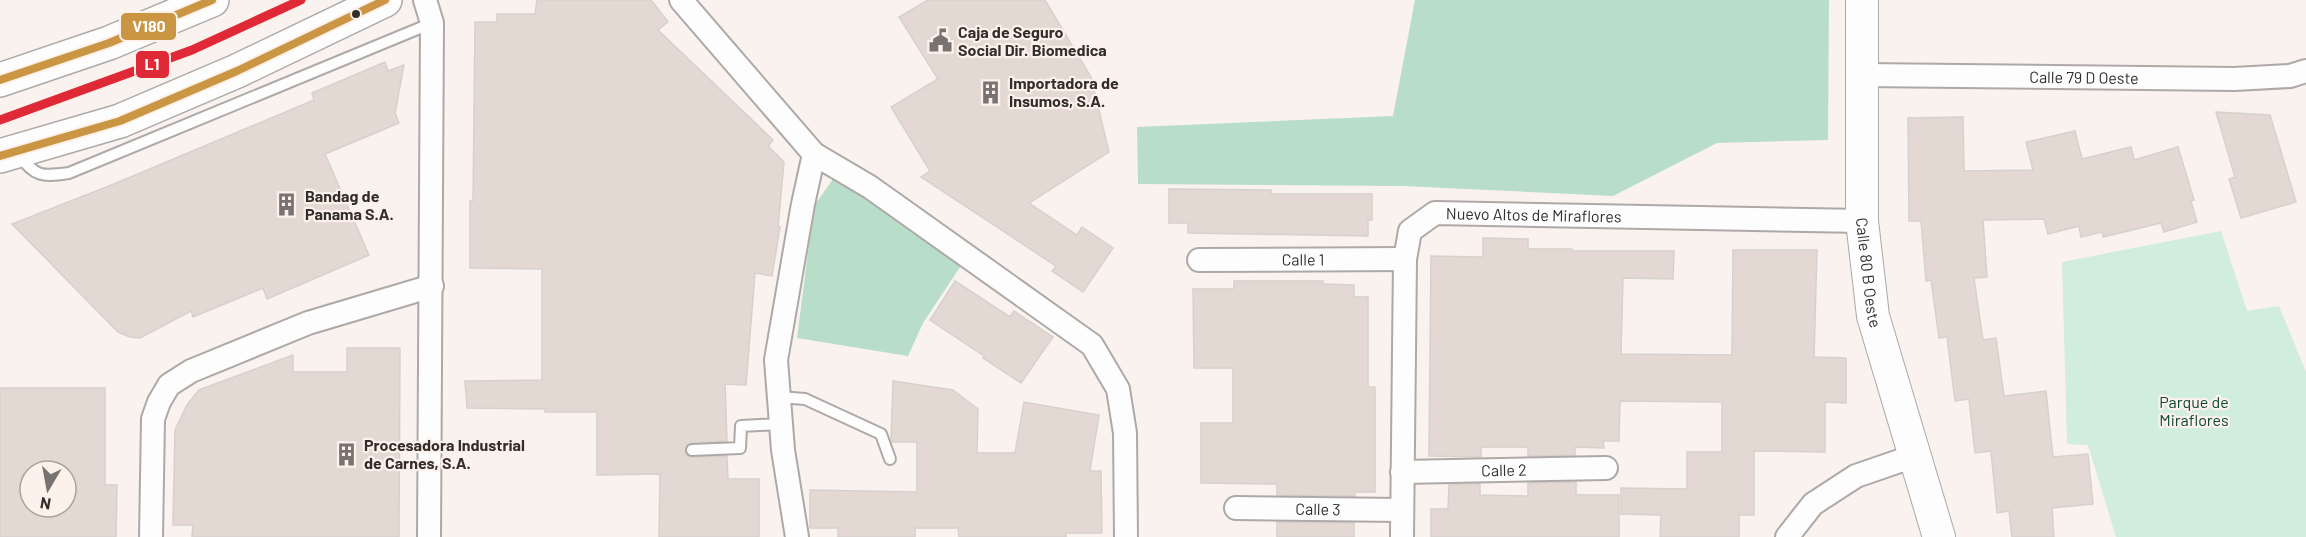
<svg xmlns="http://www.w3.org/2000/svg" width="2306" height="537" viewBox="0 0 2306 537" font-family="Barlow,sans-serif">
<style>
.green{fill:#d1eddc}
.forest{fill:#b8ddc8}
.building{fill:#e4d9d2;stroke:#d6d1ce;stroke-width:1.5;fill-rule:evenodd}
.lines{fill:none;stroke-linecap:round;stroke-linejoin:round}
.lane-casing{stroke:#aea9a7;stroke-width:14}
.street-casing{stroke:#aea9a7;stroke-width:26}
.secondary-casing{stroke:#aea9a7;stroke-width:34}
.primary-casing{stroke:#aea9a7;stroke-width:36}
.lane{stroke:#fefdfd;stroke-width:10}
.street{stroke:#fefdfd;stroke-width:22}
.secondary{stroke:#fefdfd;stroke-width:32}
.primary{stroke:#fefdfd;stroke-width:33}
.bus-1-casing{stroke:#fdf1eb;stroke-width:12}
.bus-1{stroke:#ca9643;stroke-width:8}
.metro-1-casing{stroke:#fdf1eb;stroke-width:14}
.metro-1{stroke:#df2937;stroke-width:9}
.bus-dot{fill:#322e2c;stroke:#fdf1eb;stroke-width:2}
.labels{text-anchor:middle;stroke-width:4.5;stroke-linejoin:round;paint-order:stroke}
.poi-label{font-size:16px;font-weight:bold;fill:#322e2c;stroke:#fdf1eb;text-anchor:start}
.street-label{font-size:16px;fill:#322e2c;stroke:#fdf1eb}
.park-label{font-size:16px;fill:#0a4832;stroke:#fdf1eb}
.line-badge{stroke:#fdf1eb;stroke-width:2}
.badge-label{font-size:16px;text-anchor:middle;font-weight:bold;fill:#fff}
</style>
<rect width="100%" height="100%" fill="#f9f2ef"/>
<polygon class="green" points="2221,231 2247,311 2279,306 2306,372 2306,537 2116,537 2088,445 2067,444 2062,262"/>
<g class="forest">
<polygon points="1415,0 1829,0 1828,140 1717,143 1613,196 1403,186 1138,184 1137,127 1393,116"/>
<polygon points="838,172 962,264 923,323 908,356 797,338 814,206"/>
</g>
<g class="building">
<polygon points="537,0 651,0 668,22 658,30 773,140 768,146 784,162 778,227 780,227 772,276 755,273 746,385 725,384 727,441 691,443 688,444 685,450 686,454 692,457 727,456 728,479 759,479 759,537 659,537 660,474 597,475 597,412 545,412 545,409 467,408 465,381 542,380 542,269 470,268 470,201 473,201 475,22 497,22 497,14 535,14"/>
<polygon points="928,0 1045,0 1091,77 1109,152 1029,203 1077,235 1082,227 1113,248 1083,292 1052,271 1056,266 921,177 930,171 891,107 938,79 899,17"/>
<polygon points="385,62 388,71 404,65 395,113 399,123 325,154 369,255 267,299 263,288 193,317 191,311 140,338 130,337 118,332 12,224 114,184 314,100 312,93"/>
<polygon points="2216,112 2270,115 2296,202 2241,218 2229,179 2235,177"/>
<polygon points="1963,117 1964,171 2033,170 2026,142 2075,131 2082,159 2131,147 2134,160 2178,147 2194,200 2191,201 2197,222 2164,232 2161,223 2103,237 2102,232 2081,237 2079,226 2048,234 2044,219 1983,220 1987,277 1974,278 1983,340 1996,338 2004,396 2046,391 2053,457 2088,454 2093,504 2052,508 2054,537 2012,537 2009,511 1997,513 1991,451 1975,453 1969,399 1955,401 1947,337 1939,338 1931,280 1926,281 1921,221 1909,221 1908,118"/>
<polygon points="1169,189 1271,190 1271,194 1372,194 1372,220 1368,220 1368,236 1188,233 1188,223 1169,223"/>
<polygon points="1483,238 1528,239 1528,249 1572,249 1572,251 1674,251 1673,279 1623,278 1621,354 1732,355 1733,250 1817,250 1814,357 1846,358 1846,403 1825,402 1825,452 1754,451 1754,515 1739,515 1739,537 1660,537 1661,515 1621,514 1621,488 1687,489 1687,452 1722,452 1722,402 1620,401 1619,441 1603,441 1604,448 1575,447 1575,455 1528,456 1528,447 1481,447 1481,457 1429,456 1431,256 1483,257"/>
<polygon points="955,281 1010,317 1014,311 1053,337 1021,383 983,358 984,356 930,320"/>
<polygon points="1234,281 1323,281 1323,284 1354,285 1354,297 1368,297 1368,387 1375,387 1375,492 1355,492 1355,496 1277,495 1277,484 1201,483 1201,423 1233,423 1233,368 1194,368 1193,289 1234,289"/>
<polygon points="347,348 400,348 399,537 192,537 193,525 173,525 175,430 187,405 199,390 293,355 293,372 347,372"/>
<polygon points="893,381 953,390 978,409 977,453 1015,453 1024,402 1099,415 1090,471 1101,471 1102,533 1066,533 1066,537 959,537 958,528 915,528 915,537 838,537 838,528 810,528 810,490 917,492 917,442 892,442 891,439"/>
<path d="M0,388h105v97h12l-1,52h-116zM30,471h36v36h-36z"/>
<polygon points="1576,482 1576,495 1619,495 1619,537 1431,537 1431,509 1448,509 1449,485 1480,484 1480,495 1528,496 1528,483"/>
<polygon points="1277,522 1354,523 1354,537 1277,537"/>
</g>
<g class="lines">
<defs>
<g id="lane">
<path d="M18,154c18,23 23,23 51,19l363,-150"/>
<polyline points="779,397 805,399 881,434 890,459"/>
<polyline points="692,450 740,448 741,426 781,424"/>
</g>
<g id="street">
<polyline points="425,0 432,23 429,537"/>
<polyline points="681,0 814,154 870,187 1092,345 1118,389 1125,433 1126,537"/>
<path id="s1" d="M1862,75l372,4 56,-3 16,-5"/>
<path id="s2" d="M1199,260l206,-1"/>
<path id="s3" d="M1402,472l204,-4"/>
<path id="s4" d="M1236,508l166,2"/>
<polyline points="151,537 153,419 159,402 169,385 191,371 308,323 432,286"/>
<polyline points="797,537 783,450 776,360 803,204 814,154"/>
<path id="s5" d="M1402,537l3,-278 5,-28 25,-18 427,8"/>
<polyline points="1787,537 1813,504 1856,476 1914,456"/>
</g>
<g id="secondary">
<path id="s6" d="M1862,0v221l11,95 66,221"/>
</g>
<g id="primary">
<polyline points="0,80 109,43 212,0"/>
<polyline points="0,156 120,121 237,71 385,0"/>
</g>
</defs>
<use href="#lane" class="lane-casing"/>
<use href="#street" class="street-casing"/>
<use href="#secondary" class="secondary-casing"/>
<use href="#primary" class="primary-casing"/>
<use href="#lane" class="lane"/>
<use href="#street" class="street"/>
<use href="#secondary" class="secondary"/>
<use href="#primary" class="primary"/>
<defs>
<g id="bus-1">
<polyline points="0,80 109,43 212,0"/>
<polyline points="0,156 120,121 237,71 385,0"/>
</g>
</defs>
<use href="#bus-1" class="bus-1-casing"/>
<use href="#bus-1" class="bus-1"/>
<defs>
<polyline id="metro-1" points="0,120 192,50 301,0"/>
</defs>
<use href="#metro-1" class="metro-1-casing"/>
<use href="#metro-1" class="metro-1"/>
</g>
<defs>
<symbol id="civic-bare" viewBox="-9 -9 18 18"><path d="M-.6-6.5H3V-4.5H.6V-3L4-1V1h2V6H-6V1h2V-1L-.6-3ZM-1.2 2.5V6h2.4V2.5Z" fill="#787370" stroke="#fdf1eb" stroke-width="2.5" paint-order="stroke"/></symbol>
<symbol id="building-bare" viewBox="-9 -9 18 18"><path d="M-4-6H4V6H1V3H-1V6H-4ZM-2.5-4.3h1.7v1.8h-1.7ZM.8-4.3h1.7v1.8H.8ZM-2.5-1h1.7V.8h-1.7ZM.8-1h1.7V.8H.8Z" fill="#787370" stroke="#fdf1eb" stroke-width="2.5" paint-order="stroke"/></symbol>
</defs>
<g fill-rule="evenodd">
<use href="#civic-bare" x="924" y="24" width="33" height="33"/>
<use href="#building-bare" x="974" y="76" width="33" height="33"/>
<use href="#building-bare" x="270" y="188" width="33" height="33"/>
<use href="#building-bare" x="330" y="438" width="33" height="33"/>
</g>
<circle class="bus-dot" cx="356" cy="14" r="5"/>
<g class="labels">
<g class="poi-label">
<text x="958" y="38">Caja de Seguro<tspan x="958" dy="18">Social Dir. Biomedica</tspan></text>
<text x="1009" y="89">Importadora de<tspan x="1009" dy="18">Insumos, S.A.</tspan></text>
<text x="305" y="202">Bandag de<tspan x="305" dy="18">Panama S.A.</tspan></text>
<text x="364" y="451">Procesadora Industrial<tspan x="364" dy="18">de Carnes, S.A.</tspan></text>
</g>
<g class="street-label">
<text dy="6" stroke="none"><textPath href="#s1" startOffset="222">Calle 79 D Oeste</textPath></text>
<text dy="6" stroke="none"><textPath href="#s5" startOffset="436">Nuevo Altos de Miraflores</textPath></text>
<text dy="6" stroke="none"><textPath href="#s2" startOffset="104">Calle 1</textPath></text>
<text dy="6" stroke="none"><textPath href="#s6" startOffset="273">Calle 80 B Oeste</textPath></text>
<text dy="6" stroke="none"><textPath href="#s3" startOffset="102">Calle 2</textPath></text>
<text dy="6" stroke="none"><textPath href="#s4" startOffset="82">Calle 3</textPath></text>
</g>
<g class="park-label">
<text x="2194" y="408">Parque de<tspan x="2194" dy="18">Miraflores</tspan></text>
</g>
</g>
<g class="line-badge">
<rect x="120" y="12" width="57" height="29" rx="6" fill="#ca9643"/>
<rect x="135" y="50" width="35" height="29" rx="6" fill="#df2937"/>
</g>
<g class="badge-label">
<text x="149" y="32">V180</text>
<text x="152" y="70">L1</text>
</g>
<g transform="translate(48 489) rotate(190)"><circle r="28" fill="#fdf1eb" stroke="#aca39f" stroke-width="1.5"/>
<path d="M0-4.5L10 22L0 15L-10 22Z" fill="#787370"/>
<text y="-9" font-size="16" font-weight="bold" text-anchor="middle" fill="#322e2c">N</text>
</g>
</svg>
